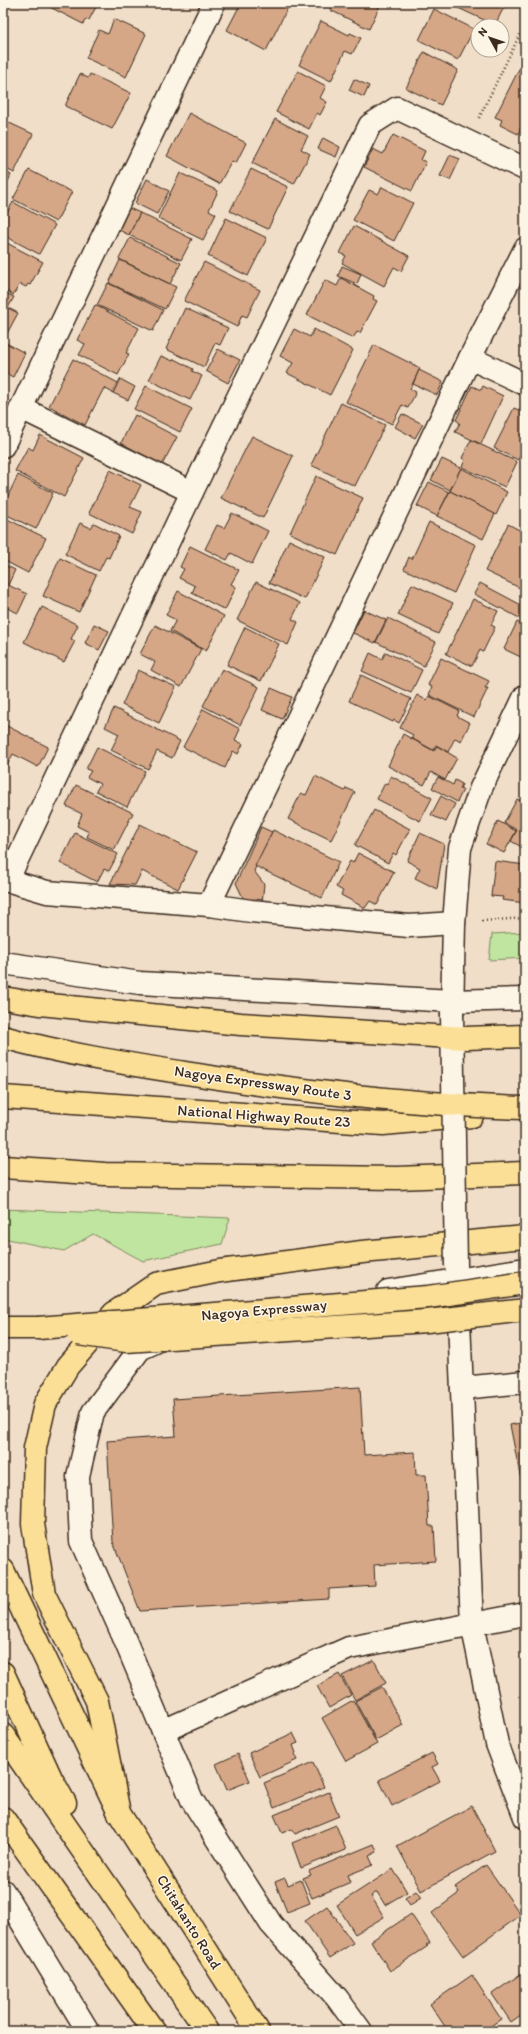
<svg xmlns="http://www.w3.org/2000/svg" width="528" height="2034" viewBox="0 0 528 2034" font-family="Itim,sans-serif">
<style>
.green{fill:#c0e5a0;stroke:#7e885f}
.building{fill:#d5a787;stroke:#3b2a1e}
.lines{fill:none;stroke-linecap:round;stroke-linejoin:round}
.minor-casing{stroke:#3b2a1e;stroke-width:25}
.trunk-casing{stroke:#3b2a1e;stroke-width:25}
.motorway-casing{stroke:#3b2a1e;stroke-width:25}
.path{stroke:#3b2a1e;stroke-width:2.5;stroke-dasharray:1 3;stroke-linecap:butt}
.minor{stroke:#fcf5e5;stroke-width:22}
.trunk{stroke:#fbdf96;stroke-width:22}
.motorway{stroke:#fbdf96;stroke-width:22}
.minor-bridge-casing{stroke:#3b2a1e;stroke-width:25;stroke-linecap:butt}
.motorway-bridge-casing{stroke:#3b2a1e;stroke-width:25;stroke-linecap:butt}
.minor-bridge{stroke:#fcf5e5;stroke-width:22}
.motorway-bridge{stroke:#fbdf96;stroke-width:22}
.labels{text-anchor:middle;stroke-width:3;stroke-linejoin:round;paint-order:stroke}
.street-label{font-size:15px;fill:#3b2a1e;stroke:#fcf5e5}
</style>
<rect width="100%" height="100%" fill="#f0dec9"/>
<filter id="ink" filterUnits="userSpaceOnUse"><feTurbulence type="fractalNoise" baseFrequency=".025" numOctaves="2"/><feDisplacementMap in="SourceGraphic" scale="8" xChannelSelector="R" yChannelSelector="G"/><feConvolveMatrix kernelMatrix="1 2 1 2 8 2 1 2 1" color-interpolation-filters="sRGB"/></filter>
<g filter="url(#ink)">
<g class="green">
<polygon points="525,932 525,958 489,960 492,934"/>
<polygon points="3,1209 230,1218 222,1244 143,1261 93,1234 64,1251 3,1238"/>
</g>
<g class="building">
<polygon points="45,3 95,3 97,5 89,20 86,19 83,24 44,4"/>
<polygon points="241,3 290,3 266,51 227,30"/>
<polygon points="334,3 381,3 369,29 330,10"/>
<polygon points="458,3 506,3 495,25 456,7"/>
<polygon points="434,9 474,29 458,60 419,40"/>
<polygon points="114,19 146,34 126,77 86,58 99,30 108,34"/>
<polygon points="321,21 349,35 350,33 361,38 352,54 345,51 331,81 299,65"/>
<polygon points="525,47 525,61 519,59"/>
<polygon points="424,52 458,70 441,105 406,88"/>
<polygon points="519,69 525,72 525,126 522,125 518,134 500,125 502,120 495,117"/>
<polygon points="298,71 326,86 320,98 327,102 320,115 317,113 309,129 276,112"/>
<polygon points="80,74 88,78 90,74 131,93 112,129 65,106"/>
<polygon points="354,79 369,86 364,97 349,90"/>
<polygon points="189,113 246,143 236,163 232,161 219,184 167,156"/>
<polygon points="275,119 308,136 301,149 310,154 294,184 252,163"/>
<polygon points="3,120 33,134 14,173 3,167"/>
<polygon points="393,135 425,151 421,160 426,162 412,191 364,167 373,149 383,154"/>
<polygon points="323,138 340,147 336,157 318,149"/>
<polygon points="450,155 460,159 450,180 440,176"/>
<polygon points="251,169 288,187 268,229 230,211"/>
<polygon points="3,170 11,175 3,192"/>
<polygon points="29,170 72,192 56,222 13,199"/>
<polygon points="180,173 218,191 209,210 216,214 203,240 158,218"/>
<polygon points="147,179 169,191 157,214 135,203"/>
<polygon points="382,187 413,203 394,241 353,220 369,190 378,194"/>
<polygon points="13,202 55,225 39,254 3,235 3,220"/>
<polygon points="129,208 140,213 129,235 119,230"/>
<polygon points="140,213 192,239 181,260 129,235"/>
<polygon points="226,218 267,238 248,276 208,256"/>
<polygon points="354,226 409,256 401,271 394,267 384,286 342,263 346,256 340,253"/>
<polygon points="130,238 181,263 170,284 119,259"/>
<polygon points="3,241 43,262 30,285 28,284 26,287 20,284 13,295 3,289"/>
<polygon points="120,260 176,287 165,309 109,283"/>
<polygon points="204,262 260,290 247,317 242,315 237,327 184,301"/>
<polygon points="342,266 361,274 357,284 338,276"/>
<polygon points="341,278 374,296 373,299 377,301 360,333 357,332 353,338 307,315 325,280 337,286"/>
<polygon points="108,283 163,310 153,331 97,305"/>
<polygon points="3,292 14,297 8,308 18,313 3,341"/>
<polygon points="95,305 139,328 126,353 129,354 118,375 79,355 85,344 77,340"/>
<polygon points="185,308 228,328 220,345 215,343 204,367 166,349"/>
<polygon points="294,329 310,337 314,329 353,350 330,395 287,373 293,363 280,356"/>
<polygon points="4,342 25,353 13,377 3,372"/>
<polygon points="374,345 420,368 410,389 416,392 408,408 402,405 392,424 346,402"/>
<polygon points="218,349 240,360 228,383 206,371"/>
<polygon points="161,356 173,361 174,359 193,369 192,371 202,376 190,400 149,380"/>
<polygon points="73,359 118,383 113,393 104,388 85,425 49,406"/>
<polygon points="419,370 443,382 437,395 413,384"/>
<polygon points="120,379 135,387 128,400 113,393"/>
<polygon points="146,386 192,409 180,432 134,409"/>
<polygon points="472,386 481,390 483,386 503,396 481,444 455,432 460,423 456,420"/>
<polygon points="341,403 385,425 355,486 311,465"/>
<polygon points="514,408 525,413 525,446 518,460 494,448"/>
<polygon points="402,414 423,424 415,438 395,427"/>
<polygon points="135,415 177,437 162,465 121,443"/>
<polygon points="40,435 84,458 64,497 15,471 28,447 33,450"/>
<polygon points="252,436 293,456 263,518 221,498"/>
<polygon points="471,440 517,462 505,487 462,467 465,460 462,458"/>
<polygon points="442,459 461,468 450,490 431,480"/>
<polygon points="461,468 507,492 496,515 450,491"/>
<polygon points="110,470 141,485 130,507 142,512 132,534 89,513"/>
<polygon points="18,475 53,493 36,529 3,513 3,506"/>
<polygon points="316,476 363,498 337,555 290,533"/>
<polygon points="429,482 449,492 437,516 417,506"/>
<polygon points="450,491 495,514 483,539 437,516"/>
<polygon points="232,513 268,531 252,564 231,553 227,560 205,549 217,525 224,528"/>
<polygon points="3,517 46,538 28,573 3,560"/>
<polygon points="429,522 476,545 454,593 404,569 409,557 412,559"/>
<polygon points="80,523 91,528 94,523 119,536 109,558 106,557 99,571 65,554"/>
<polygon points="508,524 525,533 525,585 522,584 520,588 485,571"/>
<polygon points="289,540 325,557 305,599 269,583"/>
<polygon points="190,546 239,570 231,584 236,587 225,610 192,593 195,586 179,578 184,569 180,567"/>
<polygon points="60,558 96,575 79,612 43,596"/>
<polygon points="3,564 15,570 8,585 27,594 18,613 3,606"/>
<polygon points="256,582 300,603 292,619 298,622 288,645 237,620"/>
<polygon points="480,583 525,607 525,616 523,620 474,594"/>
<polygon points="412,584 453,603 438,634 398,615"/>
<polygon points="178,591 224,616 206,651 170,631 176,620 166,615"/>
<polygon points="473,599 498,611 491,625 495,627 483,652 480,650 472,666 446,654"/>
<polygon points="42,607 78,625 71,639 75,641 64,662 24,642"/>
<polygon points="364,610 386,620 375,643 353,633"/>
<polygon points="388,618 436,642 424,666 376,642"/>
<polygon points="517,622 525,626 525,659 504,649"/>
<polygon points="94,624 109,631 99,650 85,643"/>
<polygon points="155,625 201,649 181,687 151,670 155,662 140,654"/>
<polygon points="245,627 279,644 261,681 227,665"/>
<polygon points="386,652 422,670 411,693 362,671 370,653 382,659"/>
<polygon points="441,658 489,681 485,688 488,688 474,717 429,695 432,687 428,685"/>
<polygon points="222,669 259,687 240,725 203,706"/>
<polygon points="138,670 176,687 159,723 122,705"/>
<polygon points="361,675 411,699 399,723 394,720 393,722 349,701"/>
<polygon points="271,688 292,697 282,719 262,710"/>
<polygon points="417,695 426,700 429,696 459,711 457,716 470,723 461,741 455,738 448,752 436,745 433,750 411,738 413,735 400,728"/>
<polygon points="114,708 180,741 172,758 157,751 148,769 111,750 119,734 105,727"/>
<polygon points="203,709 240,729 235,740 243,744 238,754 233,751 225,768 183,747"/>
<polygon points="3,724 48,747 38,767 13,754 3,773"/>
<polygon points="403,734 434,751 437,746 457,758 445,780 431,772 424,785 388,766"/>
<polygon points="97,747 145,771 127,807 96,791 100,784 87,777 91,771 86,769"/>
<polygon points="315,776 345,791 346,788 355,792 331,840 288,819 301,793 306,795"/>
<polygon points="391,776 432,798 420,821 377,799 385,783 387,784"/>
<polygon points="438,777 453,785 455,780 462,784 460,789 463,790 457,802 432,788"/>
<polygon points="76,785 133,813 114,850 87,837 89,832 77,826 82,814 66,806"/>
<polygon points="441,796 455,804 446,822 431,815"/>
<polygon points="517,799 525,803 525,849 511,841 517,830 504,823"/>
<polygon points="374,810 410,829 396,855 393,853 388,863 355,845"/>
<polygon points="498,821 516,831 504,853 486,844"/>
<polygon points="140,824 197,852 178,889 142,871 135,885 110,884"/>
<polygon points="261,827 272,832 254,871 264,884 262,903 245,902 236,883"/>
<polygon points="273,830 339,862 322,898 255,866"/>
<polygon points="75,833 118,854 109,871 104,869 97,882 60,863"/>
<polygon points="420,833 444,844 437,889 415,878 420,868 407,861"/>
<polygon points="358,853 394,872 377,905 370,901 365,908 341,895 343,891 336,887 350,861 353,863"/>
<polygon points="495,861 525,865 525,903 502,900 503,897 491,896"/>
<polygon points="360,1387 364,1455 415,1452 416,1475 426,1475 429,1526 434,1526 436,1561 374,1565 375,1586 329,1589 329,1599 140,1611 113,1542 107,1441 176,1436 173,1399"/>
<polygon points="525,1422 525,1495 524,1495 510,1425"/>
<polygon points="374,1660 386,1683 355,1700 342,1676"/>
<polygon points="339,1674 351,1695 329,1708 317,1686"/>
<polygon points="382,1687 403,1725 376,1740 355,1701"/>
<polygon points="353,1700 377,1744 346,1761 322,1718"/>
<polygon points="293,1733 298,1743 293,1745 296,1753 294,1754 297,1760 260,1777 249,1753"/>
<polygon points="432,1753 438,1764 432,1767 440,1781 392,1806 379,1780"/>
<polygon points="238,1754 250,1781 227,1790 216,1764"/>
<polygon points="313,1762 324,1787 274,1808 264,1783"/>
<polygon points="329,1792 339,1816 295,1834 292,1829 282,1833 274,1815"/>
<polygon points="472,1806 495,1851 421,1891 397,1846"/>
<polygon points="336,1825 346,1850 301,1868 292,1843"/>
<polygon points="374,1844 377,1852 369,1856 373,1865 348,1875 351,1882 312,1898 303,1878 311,1875 309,1871"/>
<polygon points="486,1865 521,1915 463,1956 432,1913 459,1893 455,1887"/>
<polygon points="393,1869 407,1892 385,1905 377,1892 371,1896 384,1917 355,1934 337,1905"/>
<polygon points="285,1878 288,1885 301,1880 310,1903 287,1912 275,1882"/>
<polygon points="416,1891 421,1898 410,1905 405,1898"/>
<polygon points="327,1906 353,1943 330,1958 305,1921"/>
<polygon points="411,1914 430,1943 426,1945 428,1946 390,1971 371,1941"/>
<polygon points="525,1971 525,2012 511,2022 492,1994"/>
<polygon points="472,1975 501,2019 483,2031 448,2031 430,2004"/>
</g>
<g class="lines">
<defs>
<g id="minor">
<polyline points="470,358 525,384"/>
<polyline points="21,408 192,492"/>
<polyline points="3,446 214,3"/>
<polyline points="3,879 47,892 209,905 251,911 409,926 454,923"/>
<polyline points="7,881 192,492 370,125 397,108 525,169"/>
<polyline points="209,905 470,358 525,249"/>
<polyline points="3,963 140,983 452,1001 525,999"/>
<polyline points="452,1014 454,923 460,848 481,788 525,696"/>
<polyline points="457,1274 472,1624 497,1744 525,1817"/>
<polyline points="388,1291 525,1269"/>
<polyline points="164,1338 140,1349 93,1412 78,1476 81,1541 122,1633 192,1800 271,1924 337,1998 361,2031"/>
<polyline points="462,1388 525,1382"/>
<polyline points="163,1731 349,1648 525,1614"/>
<polyline points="3,1891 88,2031"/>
</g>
<g id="trunk">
<polyline points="3,1097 383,1124 472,1116"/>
<polyline points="3,1167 105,1174 397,1178 525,1173"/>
</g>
<g id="motorway">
<polyline points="3,1328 38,1328"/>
<polyline points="3,1570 119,1813 258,2031"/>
<polyline points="3,1673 51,1778 65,1803"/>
<polyline points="3,1735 207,2031"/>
<polyline points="119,1813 97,1701 44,1594 33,1524 35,1448 45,1404 68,1366 114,1313 156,1284 220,1271 362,1252 525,1237"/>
<polyline points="3,1818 154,2031"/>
</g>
</defs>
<use href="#minor" class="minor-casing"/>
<use href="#trunk" class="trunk-casing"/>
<use href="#motorway" class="motorway-casing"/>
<g class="path">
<polyline points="479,118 525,24"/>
<polyline points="482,921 525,918"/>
</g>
<use href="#minor" class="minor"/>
<use href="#trunk" class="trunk"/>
<use href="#motorway" class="motorway"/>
<defs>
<polyline id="minor-bridge" points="452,1014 456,1266"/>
<g id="motorway-bridge">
<polyline points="3,998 40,1004 241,1024 466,1038 525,1036"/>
<path d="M3,1037c68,19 139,29 208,40 104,16 209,28 314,31"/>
<polyline points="38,1328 428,1297 525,1283"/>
<polyline points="78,1334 126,1341 427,1321 525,1310"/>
</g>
</defs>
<use href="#minor-bridge" class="minor-bridge-casing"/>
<use href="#motorway-bridge" class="motorway-bridge-casing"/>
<use href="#minor-bridge" class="minor-bridge"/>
<use href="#motorway-bridge" class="motorway-bridge"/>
</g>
</g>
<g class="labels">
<g class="street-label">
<text transform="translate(263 1083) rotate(8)" y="5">Nagoya Expressway Route 3</text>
<text transform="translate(264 1116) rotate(4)" y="5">National Highway Route 23</text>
<text transform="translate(264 1310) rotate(-5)" y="5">Nagoya Expressway</text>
<text transform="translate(189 1922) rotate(58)" y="5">Chitahanto Road</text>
</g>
</g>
<rect width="528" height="2034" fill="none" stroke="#fcf5e5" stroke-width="16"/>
<rect x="8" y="8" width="512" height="2018" fill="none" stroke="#3b2a1e" stroke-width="1.5" filter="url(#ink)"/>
<g transform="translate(490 38) rotate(310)"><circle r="19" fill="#fcf5e5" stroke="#afa495"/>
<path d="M0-3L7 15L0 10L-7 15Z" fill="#3b2a1e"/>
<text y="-6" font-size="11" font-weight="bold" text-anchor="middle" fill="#3b2a1e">N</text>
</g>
</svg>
